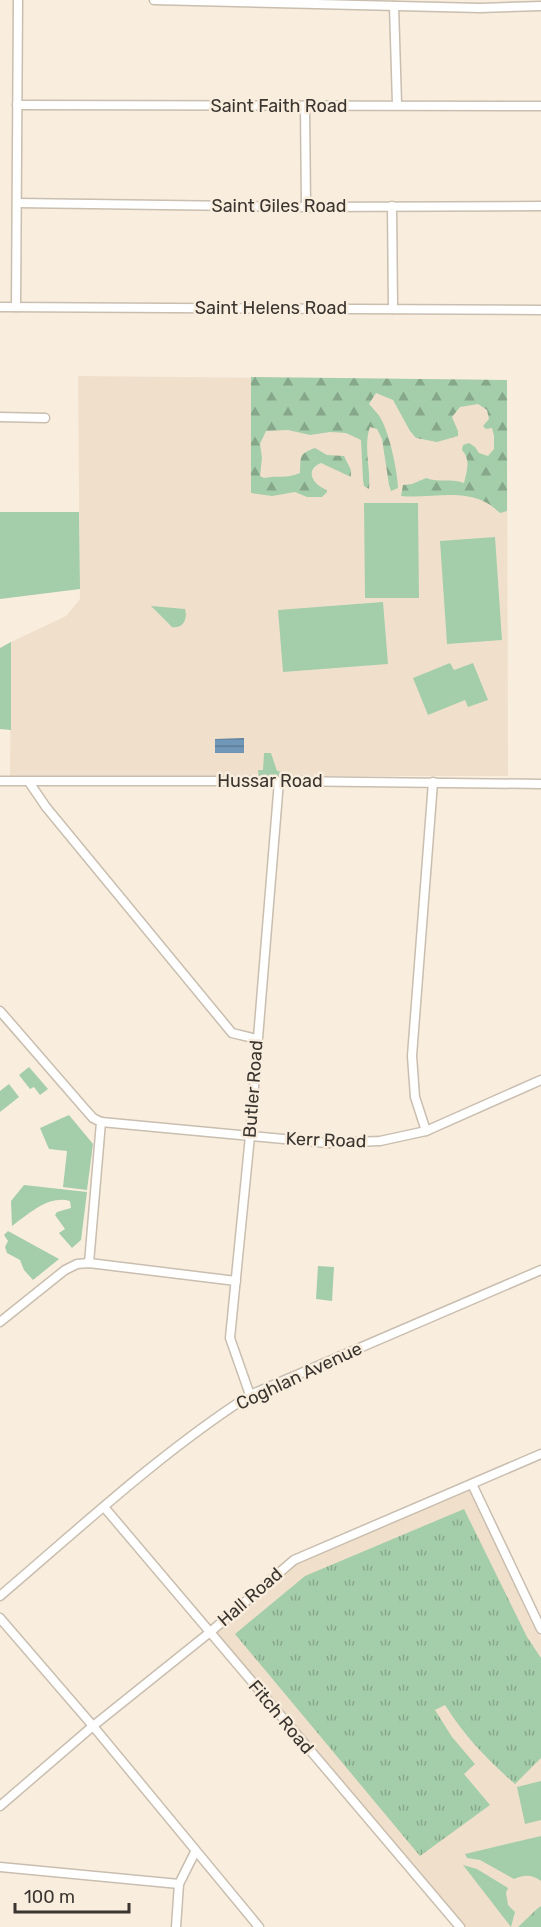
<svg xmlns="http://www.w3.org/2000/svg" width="541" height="1927" viewBox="0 0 541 1927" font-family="Rubik,sans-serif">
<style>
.built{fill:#f0e0cb}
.grass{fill:#a4cdaa}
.forest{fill:url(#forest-firs)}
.park{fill:url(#park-tufts)}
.water{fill:url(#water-rules)}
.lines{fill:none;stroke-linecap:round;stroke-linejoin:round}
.minor-casing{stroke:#c9beaf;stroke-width:11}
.minor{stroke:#fff;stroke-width:8}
.labels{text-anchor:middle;stroke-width:5;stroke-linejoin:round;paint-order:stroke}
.street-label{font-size:18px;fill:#3a352f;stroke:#f9edde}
</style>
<defs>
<pattern id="forest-firs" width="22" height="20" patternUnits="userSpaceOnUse" patternTransform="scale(1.5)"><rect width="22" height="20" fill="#a4cdaa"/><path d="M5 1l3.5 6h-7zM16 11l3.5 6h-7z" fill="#87a78b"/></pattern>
<pattern id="park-tufts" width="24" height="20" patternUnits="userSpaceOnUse" patternTransform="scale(1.5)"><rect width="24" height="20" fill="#a4cdaa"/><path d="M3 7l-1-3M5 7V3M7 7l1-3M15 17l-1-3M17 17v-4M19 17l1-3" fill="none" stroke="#87a78b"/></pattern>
<pattern id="water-rules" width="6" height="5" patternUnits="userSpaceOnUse" patternTransform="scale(1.5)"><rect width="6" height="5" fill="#7097b7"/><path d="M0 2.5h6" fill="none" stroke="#5d7c95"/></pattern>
</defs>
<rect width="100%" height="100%" fill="#f9edde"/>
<g class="built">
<polygon points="78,376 507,380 508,776 10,776 11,642 66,616 80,599"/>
<polygon points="470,1489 532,1623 541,1637 541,1927 464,1927 213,1633 296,1562"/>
</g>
<g class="grass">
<polygon points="364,503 418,503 419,598 365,598"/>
<polygon points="0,512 79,512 80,589 0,599"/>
<polygon points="495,537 502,640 447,644 440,541"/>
<polygon points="383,602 388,664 283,672 278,610"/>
<path d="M151,606l34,3c3,10 -2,20 -13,18z"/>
<polygon points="11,642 11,730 0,729 0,648"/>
<polygon points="450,663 454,670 473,663 488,700 468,707 465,700 428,715 413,678"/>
<polygon points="264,753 271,753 277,771 282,772 283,779 259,779 258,770 263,770"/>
<polygon points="29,1067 48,1089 40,1095 34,1087 30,1089 19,1075"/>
<polygon points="9,1084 19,1097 0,1112 0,1091"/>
<polygon points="69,1115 93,1144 87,1190 63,1187 67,1151 49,1149 40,1128"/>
<path d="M24,1185l63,7 -6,48 -9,8 -13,-15 6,-4 -10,-14 2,-3 14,-4 -1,-7c-22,-6 -41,13 -58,25l-1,-25z"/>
<polygon points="8,1231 59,1259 33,1280 24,1270 20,1260 7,1253 5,1247 8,1241 4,1235"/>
<polygon points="318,1266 334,1267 332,1301 316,1299"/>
<polygon points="541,1781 541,1820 525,1824 517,1787"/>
<path d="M541,1836v45c-10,-7 -16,-6 -27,-2l-34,-19 -13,-2 -2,-4z"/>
<polygon points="463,1865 477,1869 508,1888 506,1893 508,1905 515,1912 511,1927"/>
</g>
<path class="forest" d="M251,377l256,3v131l-7,2c-5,-4 -10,-9 -15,-11 -26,-13 -57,-3 -84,-6l2,-11 9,-1 14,-6c14,5 24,0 38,5 3,-13 7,-23 -2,-33l1,-5 6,-2 6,4 4,6 9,3 6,-7v-13l-2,-8 -6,1 -3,-3 6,-7 -2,-9 -9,-6 -18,3 -8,10 6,14v5l-21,6 -21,-4 -6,-7 -17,-31 -17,-7 -7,11c4,5 9,9 12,15 8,13 17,54 17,69l-7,3 -2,-6 -7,-46 -5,-10 -7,-2c-7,19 1,42 -1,62l-5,-3 -1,-6 -2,-40 -15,-7 -16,-1 -20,3 -22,-5 -22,1 -6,13 2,14 -2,18 4,2c14,-3 22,1 36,-5 1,-16 -2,-19 15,-25l12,7 17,1 7,14v7l-30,-14c-17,7 -8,22 6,27v2l-5,5h-15l-12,-5 -23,4 -21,-3z"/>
<g class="park">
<path d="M464,1509l63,128 14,21v100l-26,26c-30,-27 -48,-45 -70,-79l-10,5 17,27 23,27 -11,10 26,31 -70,51 -185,-222 70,-58z"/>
<polygon points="541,1906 541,1927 518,1927 538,1908"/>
</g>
<polygon class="water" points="244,738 244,753 215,753 215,739"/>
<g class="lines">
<defs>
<g id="minor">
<polyline points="154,0 480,8 541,6"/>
<polyline points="394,6 397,104"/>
<polyline points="17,105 541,106"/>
<polyline points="305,106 306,207"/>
<polyline points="17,203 306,207 541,206"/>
<polyline points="392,206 393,309"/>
<polyline points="0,307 541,310"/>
<polyline points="16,307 18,0"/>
<polyline points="0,417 45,418"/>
<polyline points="0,781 279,781 541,784"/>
<polyline points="29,782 46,807 232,1033 257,1039"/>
<polyline points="0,1011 85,1109 93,1118 101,1122 89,1263"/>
<polyline points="101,1122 327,1143 380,1141 426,1131 541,1080"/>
<polyline points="426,1131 415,1097 412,1056 433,782"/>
<polyline points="0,1322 65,1270 77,1264 89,1263 236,1281"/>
<polyline points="250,1395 230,1338 250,1136 279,781"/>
<polyline points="472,1484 541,1629"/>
<polyline points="104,1507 460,1927"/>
<path d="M0,1596c81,-69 160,-143 250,-201l291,-125"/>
<polyline points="0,1618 93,1726 259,1927"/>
<polyline points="0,1806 93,1726 209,1633 294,1560 541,1454"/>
<polyline points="0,1867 179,1884"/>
<polyline points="176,1927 179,1884 195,1852"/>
</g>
</defs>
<use href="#minor" class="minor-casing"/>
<use href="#minor" class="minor"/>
</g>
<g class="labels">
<g class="street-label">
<text x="279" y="112">Saint Faith Road</text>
<text x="279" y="212">Saint Giles Road</text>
<text x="271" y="314">Saint Helens Road</text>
<text x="270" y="787">Hussar Road</text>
<text transform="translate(253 1089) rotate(-86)" y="6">Butler Road</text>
<text transform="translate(326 1140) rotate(2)" y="6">Kerr Road</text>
<text transform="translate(299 1376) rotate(-25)" y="6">Coghlan Avenue</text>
<text transform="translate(250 1597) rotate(-41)" y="6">Hall Road</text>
<text transform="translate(281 1717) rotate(50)" y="6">Fitch Road</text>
</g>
</g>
<path d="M15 1903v9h114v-9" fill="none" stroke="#3a352f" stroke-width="3"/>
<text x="24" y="1903" font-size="18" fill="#3a352f" stroke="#f9edde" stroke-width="4.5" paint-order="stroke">100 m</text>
</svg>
